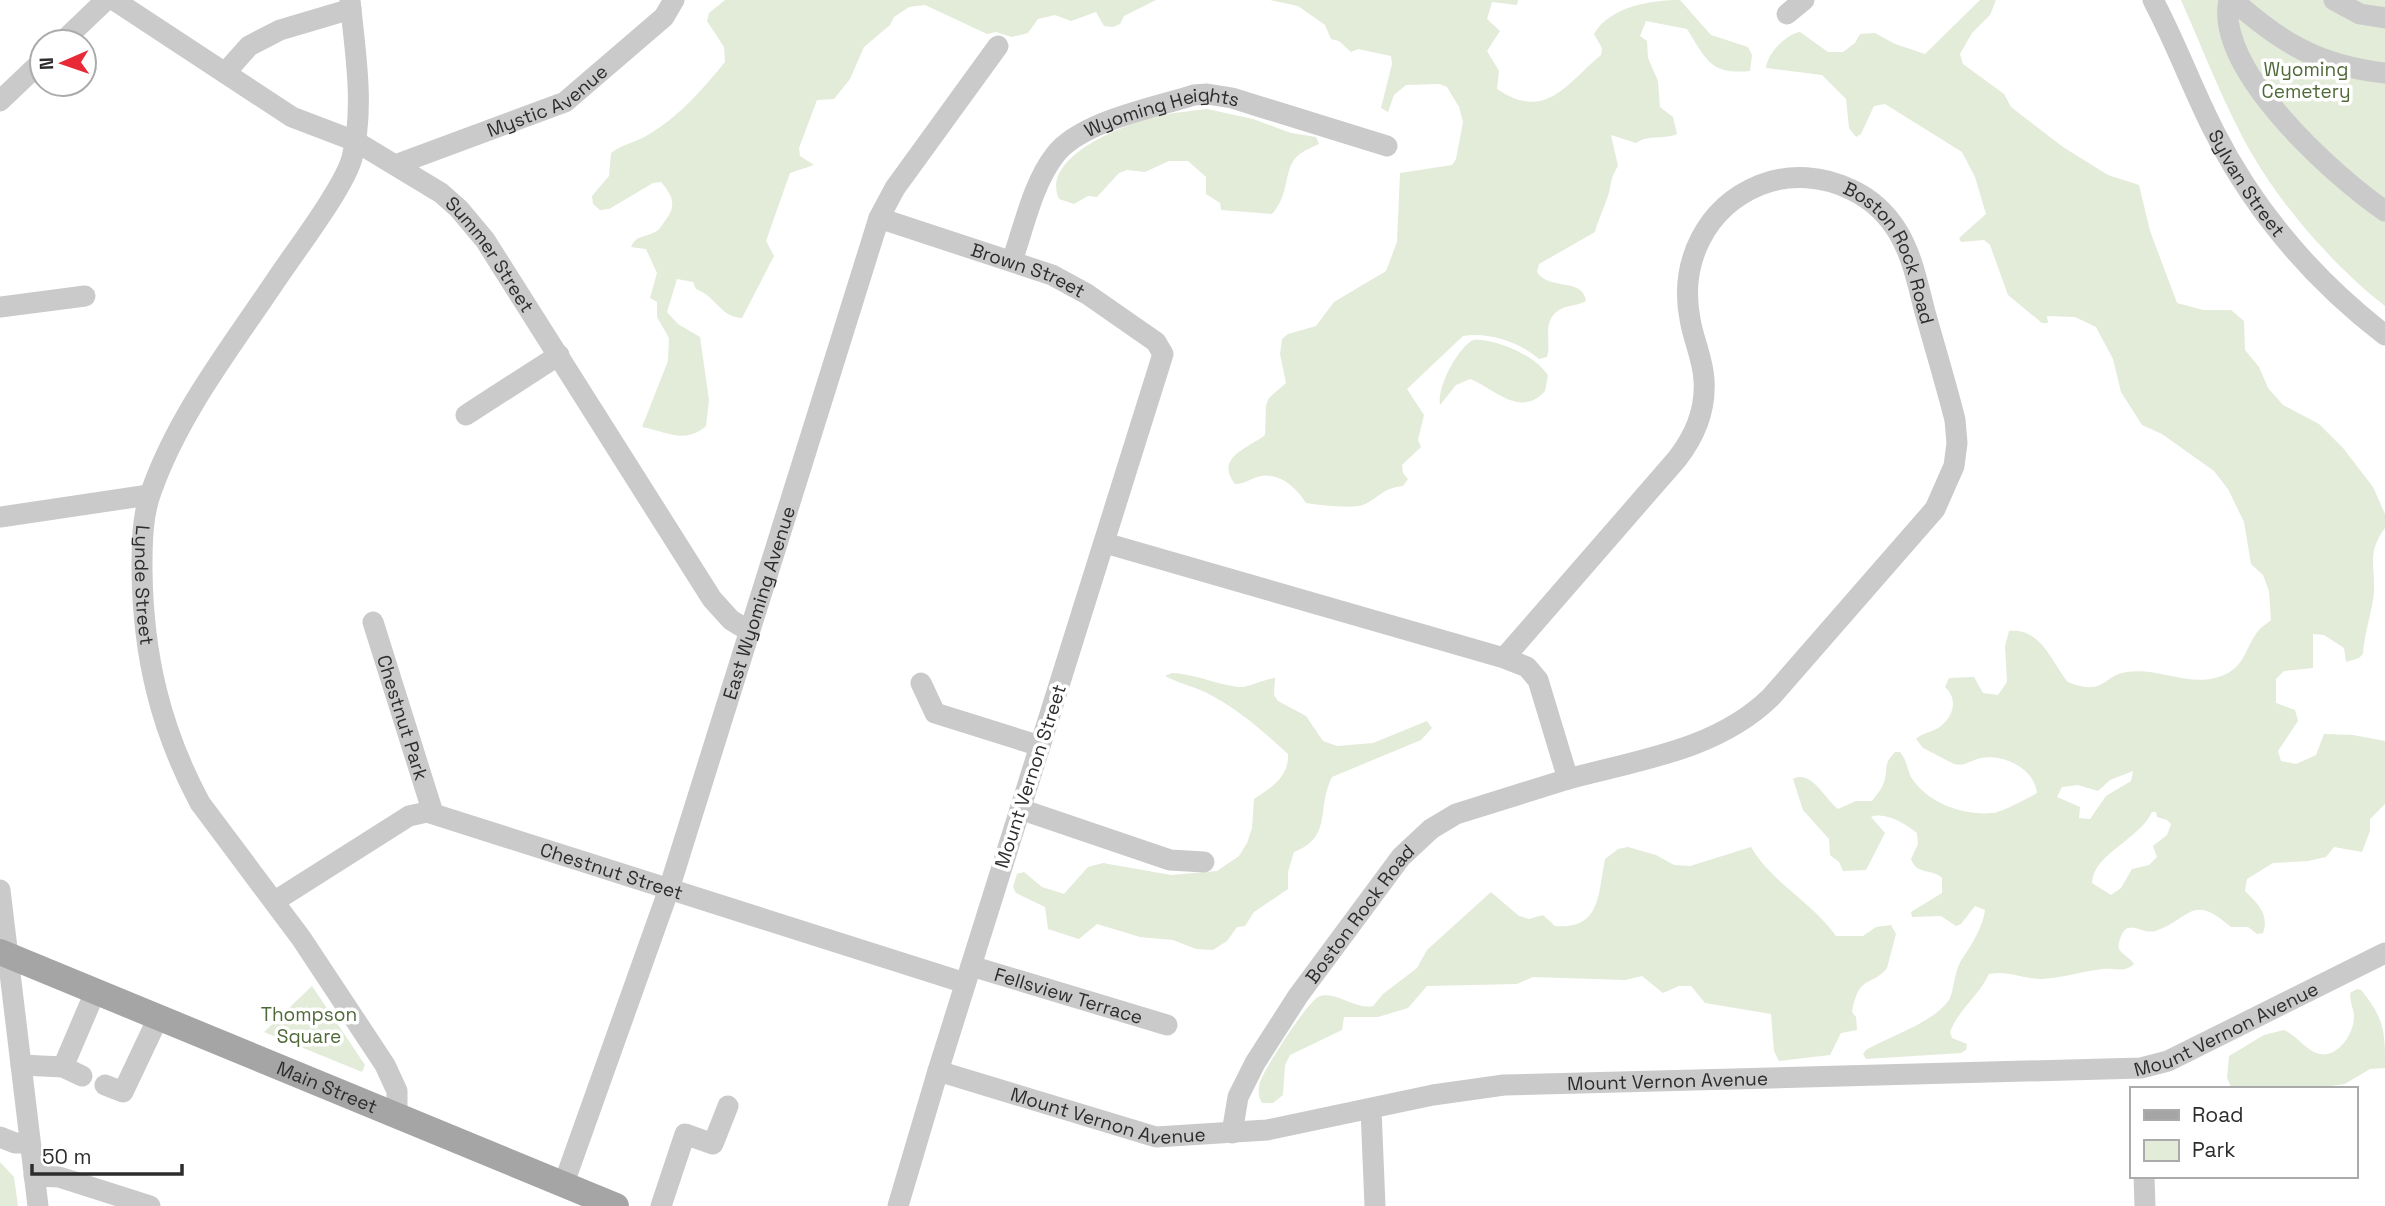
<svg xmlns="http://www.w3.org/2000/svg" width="2385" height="1206" viewBox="0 0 2385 1206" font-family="'Space Grotesk',sans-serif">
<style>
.green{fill:#e3ebd9;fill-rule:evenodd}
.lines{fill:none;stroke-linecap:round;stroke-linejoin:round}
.minor{stroke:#cacaca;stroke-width:21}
.major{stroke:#a5a5a5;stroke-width:26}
.labels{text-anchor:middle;stroke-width:7;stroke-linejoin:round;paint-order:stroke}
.park-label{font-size:19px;fill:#4f6939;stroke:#fff}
.street-label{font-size:19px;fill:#2d2d2d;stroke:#fff}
</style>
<rect width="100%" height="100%" fill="#fff"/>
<g class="green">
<path d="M725,0h431l-32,16 -4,8 -7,3 -9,-1 -8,-14 -25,9 -16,-6 -17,4 -10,14 -16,4 -16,-5 -9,2 -62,-29 -16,2 -15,10 -4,8 -26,22 -14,32 -16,20 -17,1 -18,48 1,8 14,9 -24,8 -24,68 8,15 -32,62c-22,-1 -25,-21 -46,-29l-3,-7 -16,-3 -10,33 11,12 22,13 9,63 -3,26c-21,19 -41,5 -64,1l26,-66 1,-23 -12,-21v-15l-7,-4 7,-25 -11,-24 -15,-2c5,-12 12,-9 22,-14 6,-2 8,-7 12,-12 12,-15 8,-25 -4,-39l-8,1 -44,26 -9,1 -7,-6 -1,-8 17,-20 2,-23c12,-9 23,-10 35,-17 32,-18 57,-47 79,-74l-1,-15 -17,-26 2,-8z"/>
<path d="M1270,0h248l-1,5 -25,-3 -5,17 13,12 -13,20 12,20 -2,18c49,33 69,-5 104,-34l1,-7 -8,-14c16,-28 58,-34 86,-34l31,35 37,12 4,8 -2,16c-40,4 -44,-12 -63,-42l-41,-8 -6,15 7,5 1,17 10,23 2,26 13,10 4,17c-14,6 -28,0 -41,9l-25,-8 7,31c-9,14 -6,20 -11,33 -4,11 -9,21 -12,33l-56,32 -2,8c12,19 46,5 49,29 -8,5 -20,4 -27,9 -18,12 -7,32 -12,47l-8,2c-19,-17 -51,-27 -76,-23l-56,53 17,26 -6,25 3,7 -19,18 1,8 5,6 -5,7c-23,3 -22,11 -40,19 -11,4 -45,0 -57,-2 -10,-15 -25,-30 -45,-27 -10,2 -16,8 -26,8 -21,-27 14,-36 30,-49l1,-30 3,-7 17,-15 -6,-29 2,-15 6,-5 28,-8 18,-24 52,-31 11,-29 3,-69 52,-8 4,-6 7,-37 -4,-15 -12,-20 -8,-3 -33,1 -12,10 -6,17 -7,-4 11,-44 -1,-8 -33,-7 -7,3 -12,-11 -8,-2 -6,-14 -27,-19z"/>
<path d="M1980,0h16l-6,15 -18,18 -12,21 3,10 41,30 7,13 52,40 45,28 31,10 11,46 27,72 26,7h28l13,11 1,29 14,17 9,21 15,17 36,19 24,24 30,39 12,27v14c-21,28 -7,43 -12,72 -3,18 -9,36 -10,54l-4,4 -13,4 -2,-14 -20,-13 -11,-1v34l-29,3 -8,8v24l19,7 3,11 -20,30 3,10 15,3 20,-9 8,-21 29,1 32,6v63l-15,15v12l-8,21 -28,-5 -8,10 -18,4 -35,2 -26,16 -2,12c11,11 25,23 18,42l-6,1 -9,-7h-17c-40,-35 -40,-8 -76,4 -14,4 -28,-15 -35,8 -1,3 -2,6 -1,10 3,6 12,9 15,15 -10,9 -19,4 -31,5 -20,2 -41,9 -61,10 -19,0 -35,-9 -53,-5 -11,23 -30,35 -39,58l2,6 15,6 -1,6 -5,3 -95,6 -3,-5 3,-4c24,-14 67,-27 83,-50 5,-8 5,-29 13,-41 9,-13 21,-32 23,-49l-10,-4 -14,18 -5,2 -15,-10 -29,1 -1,-5 31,-19v-15c-10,-10 -25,-2 -31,-19l7,-15 -1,-11c-11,-9 -32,-22 -46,-16l14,16 -19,37 -23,1 -4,-9 -9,-7 -1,-16 -26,-29 -10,-31c18,-10 32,20 45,30l18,-8h16c4,-6 10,-12 12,-19 5,-15 -2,-16 11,-30h5c7,8 7,17 11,25 16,26 52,39 82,36 9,-1 35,-15 44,-20 -3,-25 -33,-39 -56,-35 -10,2 -17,9 -27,6l-31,-16 -7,-9c7,-7 18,-7 25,-13 13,-11 17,-27 4,-39l4,-9 25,-1 9,16 15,2 9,-13 -2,-36 4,-15c33,-3 42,31 59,51 37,15 35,-7 59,-10 35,-5 67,19 101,1 18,-10 19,-29 31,-43 3,-4 9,-7 12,-10l-2,-29 -6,-16 -12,-11 -7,-42 -16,-33 -14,-18 -52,-37 -20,-9 -21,-33 -8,-33 -17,-32 -21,-10 -28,-1 1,7h-6l-34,-28 -18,-50 -6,-5 -23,2 -2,-4 27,-24 -11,-37 -13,-25 -77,-48 -11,2 -13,28 -5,3 -7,-9 -3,-29 -24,-24 -56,-7c1,-14 20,-34 34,-36l28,20h15l12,-9 5,-9 15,-1 20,11 30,10zM2133,771l-2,10 -25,15 -16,23 -11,-1 1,-11 -23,-10 5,-10 16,-2 20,6 12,-11zM2152,812h4l1,5 10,3 4,4 -4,11 -14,11 4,11 -8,8 -17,4 -11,19 -10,7 -19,-12c1,-29 47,-43 60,-71z"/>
<path d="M2181,0h204v306c-54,-42 -111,-108 -143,-170 -23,-44 -41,-91 -61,-136z"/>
<path d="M1207,109l46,10 38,14 25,4 3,7c-8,4 -20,8 -25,16 -10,14 -5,35 -22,54l-51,-4 -1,-7 -14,-9v-17l-18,-16h-19l-24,11 -18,-2 -8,3 -22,24 -9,-1 -14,8 -15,-5c-20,-44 73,-78 104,-84 14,-3 29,-4 44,-6z"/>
<path d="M1473,340c21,-2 65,16 75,36l-3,15c-25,28 -51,-3 -75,-12l-14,6 -16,20c-3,-18 17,-56 33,-65z"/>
<path d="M1172,673c23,1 43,11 66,14 10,1 25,-8 37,-9l-1,17 4,6 28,15 17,25 14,5 36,-3 54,-22 5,7 -11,12 -89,37c-16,32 1,60 -38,75l-6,20v17l-34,23 -9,14 -8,1 -10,14 -14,9 -17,-1 -23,-9 -33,-3 -43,-13 -18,15 -31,-10 -3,-22 -29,-14 -3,-6 4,-13 7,-2 18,15 22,7 24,-27 15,-4 68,12 46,-4 22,-15 8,-13 5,-15 2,-29c18,-12 35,-22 34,-45 -26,-24 -51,-46 -83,-62 -13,-6 -27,-9 -40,-16z"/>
<path d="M1628,847l28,8 18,10 16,1 61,-19c22,37 60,54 85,89h27l13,-9 15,-2 5,9 -9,34c-15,19 -28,5 -35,44l4,5 1,13 -16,3 -11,22 -51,6 -5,-10 -3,-37 -66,-11 -14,-17h-12l-16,7 -21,-17 -17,4 -92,-3 -16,7 -90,2 -19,22 -30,9h-34l-2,13 -52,25 -5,10 -2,30 -10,8h-11c-4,-7 -4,-14 -2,-21 5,-14 48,-82 60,-86 16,-5 36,14 53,10l10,-12 34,-26 10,-18 64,-58 28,24 10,3 14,-4 12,11c47,4 43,-34 50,-67l13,-10z"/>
<polygon points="312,986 365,1065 362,1072 264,1032"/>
<path d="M2357,989l4,1c24,29 24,42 24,78l-15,1 -25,15 -34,5h-79l-5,-11 2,-22 35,-21 20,-5c13,6 19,17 32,23 20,8 39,-19 38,-38 -1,-7 -4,-14 -4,-22z"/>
<polygon points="0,1162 14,1177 18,1206 0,1206"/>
</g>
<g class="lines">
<g class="minor">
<path id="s1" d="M114,0l178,117 63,24 86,52 18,16 26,31 227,359 19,21 18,11"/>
<path id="s2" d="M350,0c5,51 15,108 2,158 -8,30 -59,96 -78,125 -45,67 -96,132 -123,209 -9,24 -9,53 -9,78 1,85 18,158 58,233l101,135 84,127 12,26v24"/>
<path id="s3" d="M2153,0c23,43 39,88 61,131 41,81 100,149 171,204"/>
<path d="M2229,0c-15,69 104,175 156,211"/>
<path d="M2233,0c48,43 87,66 152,73"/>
<polyline points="2334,0 2360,14 2385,18"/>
<polyline points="1787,14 1804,0"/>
<polyline points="62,42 106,0"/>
<polyline points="225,73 249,46 280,30 351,9"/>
<polyline points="0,101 42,61"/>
<path id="s4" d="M395,165l170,-63 99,-85 10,-17"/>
<path id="s5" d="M879,218l173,57 35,19 69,48 7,12 -225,717 -40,135"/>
<path id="s6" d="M1012,261c12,-34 21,-78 43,-106 26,-34 99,-47 139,-60l13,-1 25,4 155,48"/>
<polyline points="0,307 85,296"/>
<polyline points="466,415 559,355"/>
<polyline points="0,517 149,495"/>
<path id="s7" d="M1105,543l399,115 173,-199c18,-23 29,-49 27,-79 -1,-21 -11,-41 -14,-61 -11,-57 16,-112 70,-134 30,-12 64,-9 92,5 19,9 35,24 46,42 15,25 20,54 27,80 10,36 21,72 30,108l2,23 -3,23 -19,43 -164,188c-54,53 -133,63 -203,82l-30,-99 -11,-13 -23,-9"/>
<path id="s8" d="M373,622l60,191"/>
<polyline points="921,683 935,713 1040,746"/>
<polyline points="1020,809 1170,860 1204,862"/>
<polyline points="0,890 38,1206"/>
<path id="s9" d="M275,901l134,-85 18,-4 538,171"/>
<path id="s10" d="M971,966l196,59"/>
<polyline points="21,1065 63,1067 82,1076"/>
<polyline points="63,1067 95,992"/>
<path id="s11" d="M938,1071l218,66 111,-7 166,-35 71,-10 637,-17 27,-7 217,-108"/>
<polyline points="105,1085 123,1092 158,1018"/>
<polyline points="1371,1109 1375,1206"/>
<path id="s12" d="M1232,1133l6,-36 17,-34 43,-67 103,-139 30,-28 25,-15 112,-35"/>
<polyline points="0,1137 15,1143 29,1143"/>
<polyline points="34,1176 59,1177 150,1206"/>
<polyline points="2144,1176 2145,1206"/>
<path id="s13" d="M564,1183l105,-294 210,-671 16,-30 103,-142"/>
<polyline points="661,1206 685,1134 713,1144 728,1106"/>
</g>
<path class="major" id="s14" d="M0,952l616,254"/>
</g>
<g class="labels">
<g class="park-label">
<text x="2306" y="76">Wyoming<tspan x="2306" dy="22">Cemetery</tspan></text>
<text x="309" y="1021">Thompson<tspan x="309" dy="22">Square</tspan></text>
</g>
<g class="street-label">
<text dy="7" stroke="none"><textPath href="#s4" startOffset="166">Mystic Avenue</textPath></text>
<text dy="7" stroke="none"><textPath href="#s6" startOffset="234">Wyoming Heights</textPath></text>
<text dy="7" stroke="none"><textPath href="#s3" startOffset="206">Sylvan Street</textPath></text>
<text dy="7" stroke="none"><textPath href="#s1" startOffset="460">Summer Street</textPath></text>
<text dy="7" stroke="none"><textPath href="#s7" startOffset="1162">Boston Rock Road</textPath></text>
<text dy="7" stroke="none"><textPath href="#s5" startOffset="158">Brown Street</textPath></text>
<text dy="7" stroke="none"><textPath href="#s2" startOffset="644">Lynde Street</textPath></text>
<text dy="7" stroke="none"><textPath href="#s13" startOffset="612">East Wyoming Avenue</textPath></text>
<text dy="7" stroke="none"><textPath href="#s8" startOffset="100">Chestnut Park</textPath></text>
<text transform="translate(1030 776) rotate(-72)" y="7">Mount Vernon Street</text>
<text dy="7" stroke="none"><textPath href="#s9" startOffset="371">Chestnut Street</textPath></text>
<text dy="7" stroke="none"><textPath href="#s12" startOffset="257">Boston Rock Road</textPath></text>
<text dy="7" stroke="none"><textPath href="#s10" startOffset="102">Fellsview Terrace</textPath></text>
<text dy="7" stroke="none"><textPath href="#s11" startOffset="1311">Mount Vernon Avenue</textPath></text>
<text dy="7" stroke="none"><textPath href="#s11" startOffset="744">Mount Vernon Avenue</textPath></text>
<text dy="7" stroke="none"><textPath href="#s14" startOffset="354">Main Street</textPath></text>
<text dy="7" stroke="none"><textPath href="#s11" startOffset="177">Mount Vernon Avenue</textPath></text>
</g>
</g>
<rect x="2130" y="1087" width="228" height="91" fill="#ffffff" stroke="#ababab" stroke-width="2"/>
<rect x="2144" y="1110" width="35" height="10" fill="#a5a5a5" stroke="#ababab" stroke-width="2"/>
<text x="2192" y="1122" font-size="21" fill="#2d2d2d">Road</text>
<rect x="2144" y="1140" width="35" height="21" fill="#e3ebd9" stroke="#ababab" stroke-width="2"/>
<text x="2192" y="1157" font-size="21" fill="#2d2d2d">Park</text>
<g transform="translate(63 63) rotate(268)"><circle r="33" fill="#ffffff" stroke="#ababab" stroke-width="2"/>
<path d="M0-5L12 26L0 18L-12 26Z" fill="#e82a37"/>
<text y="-10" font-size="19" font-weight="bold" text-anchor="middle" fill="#2d2d2d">N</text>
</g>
<path d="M32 1164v10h150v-10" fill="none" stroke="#2d2d2d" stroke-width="3.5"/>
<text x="42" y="1164" font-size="21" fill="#2d2d2d" stroke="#ffffff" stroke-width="5" paint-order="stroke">50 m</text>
</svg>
